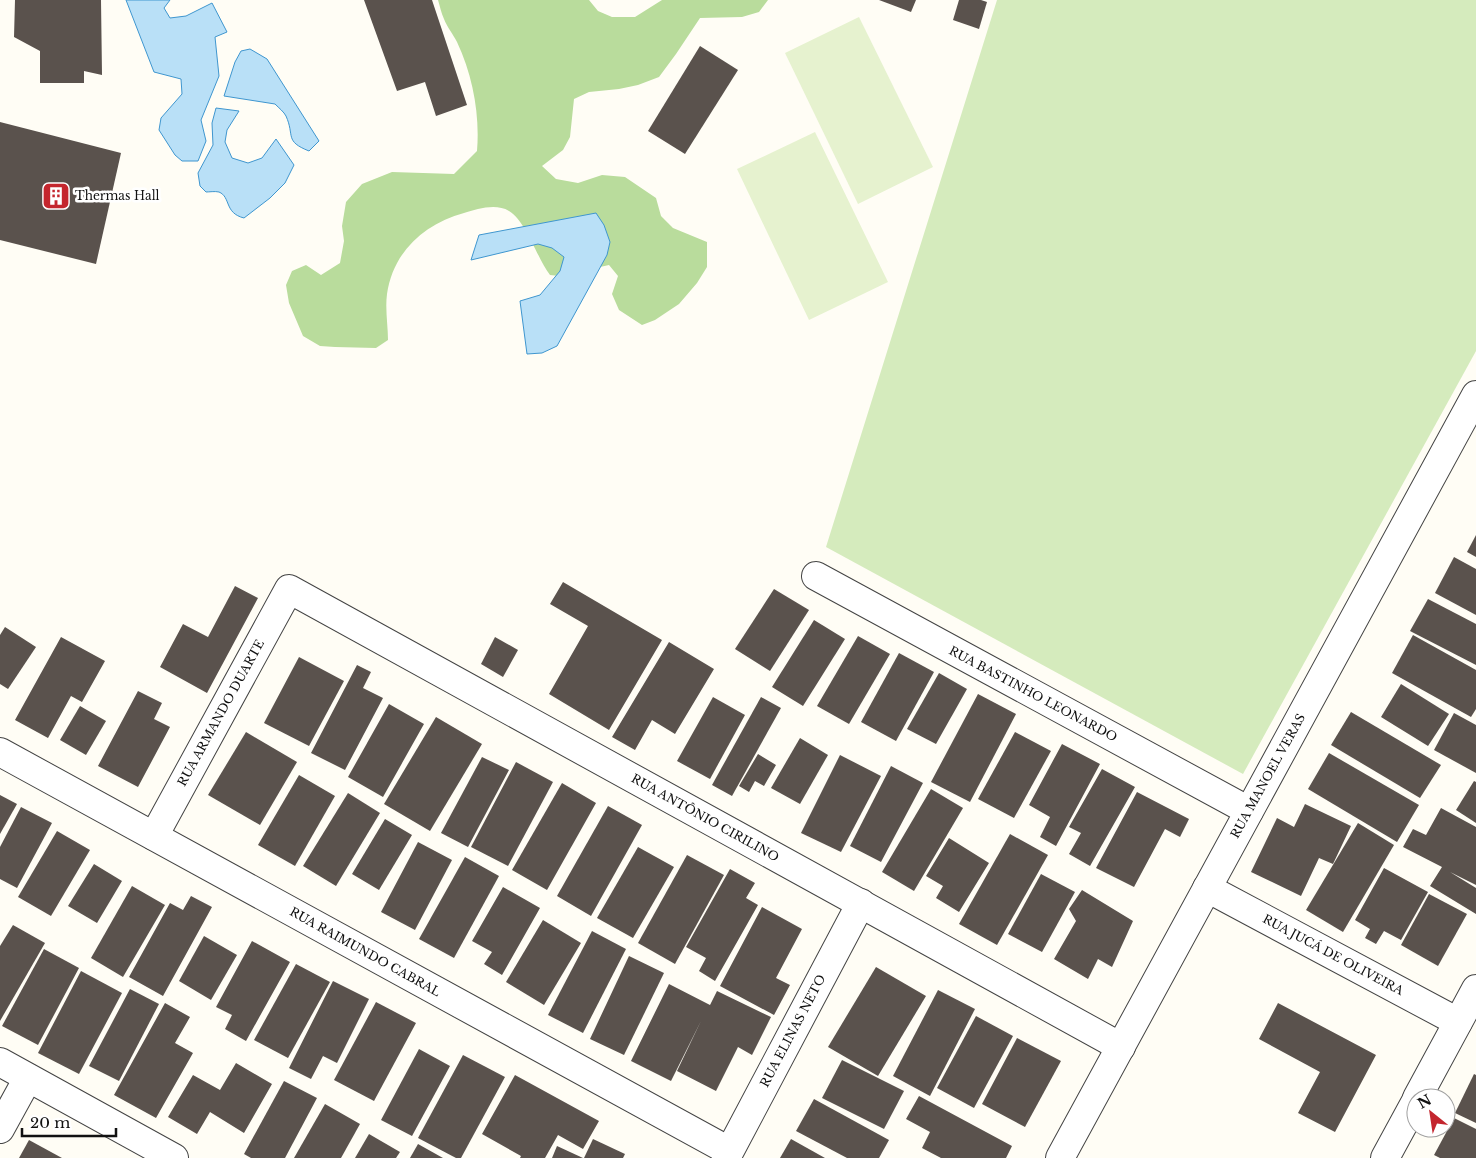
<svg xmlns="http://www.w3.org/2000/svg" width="1476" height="1158" viewBox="0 0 1476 1158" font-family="'Libre Baskerville',serif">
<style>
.green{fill:#d5ebbd}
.forest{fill:#b9dc9c}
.pitch{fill:#e6f2cf}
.water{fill:#b9e0f7;stroke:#3f96cf}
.building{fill:#5a524d}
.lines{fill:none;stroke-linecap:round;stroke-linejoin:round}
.minor-casing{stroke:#444;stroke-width:30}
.minor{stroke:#fff;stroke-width:28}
.labels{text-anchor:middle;stroke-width:5;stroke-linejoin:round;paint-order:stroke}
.poi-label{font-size:12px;fill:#111;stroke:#fff;text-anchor:start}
.street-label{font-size:12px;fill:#111;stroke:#fff}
</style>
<rect width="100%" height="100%" fill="#fffdf5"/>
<polygon class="green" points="997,0 1476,0 1476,351 1243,774 826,547"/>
<path class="forest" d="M438,0h151l9,11 14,6h23l27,-17h106l-9,12 -17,5 -42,1 -24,36 -17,23 -21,8 -19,4 -30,3 -15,7 -4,38 -7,13 -21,16 14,13 22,4 24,-8 23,2 31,21 5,18 12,12 34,14v25l-10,16 -18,21 -24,16 -13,5 -23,-15 -7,-16 6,-18 -9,-11 -27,6 -13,6 -19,-2c-13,-17 -24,-54 -41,-64 -13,-8 -32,-2 -45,2 -40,11 -71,39 -77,81 -2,15 1,32 1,46l-12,8 -41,-1 -15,-1 -17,-10 -14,-33 -3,-18 6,-14 14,-6 15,10 19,-12 4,-22 -2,-15 4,-24 16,-18 30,-12 62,2 23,-23c3,-36 -4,-75 -20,-109 -4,-8 -10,-15 -13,-23 -3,-6 -4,-13 -6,-19z"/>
<g class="pitch">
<polygon points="859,17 933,167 858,204 785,53"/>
<polygon points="815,132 888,282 809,320 737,169"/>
</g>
<g class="water">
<polygon points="126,0 170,0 164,8 170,18 186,16 212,3 227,32 215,37 219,76 201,120 206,141 198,161 182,161 175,155 159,130 161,118 182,94 181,79 154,72"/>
<path d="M250,49l17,10 52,82 -10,10c-25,-10 -14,-15 -23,-35 -2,-4 -7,-8 -11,-12l-51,-8 11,-34 6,-11z"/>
<path d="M216,108l23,3 -12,19 -2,12 7,16 16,5 14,-5 14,-19 18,26 -9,18 -15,15 -26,20c-20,-5 -13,-21 -25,-26 -4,-1 -10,0 -13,0l-6,-6 -2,-13 15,-28 -1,-22z"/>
<polygon points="596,213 604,225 610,242 607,255 557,346 542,353 527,354 520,301 540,295 560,271 564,257 552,248 538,244 471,260 479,235"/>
</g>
<g class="building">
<polygon points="15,0 101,0 102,75 84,71 84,83 40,83 40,51 14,37"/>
<polygon points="364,0 432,0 467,105 436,116 425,82 397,91"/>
<polygon points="879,0 916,0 911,12"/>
<polygon points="959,0 981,0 987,2 979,29 953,20"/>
<polygon points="700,46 738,70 685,154 648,131"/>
<polygon points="0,122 121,153 96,264 0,240"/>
<polygon points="1476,535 1476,557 1467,552"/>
<polygon points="1454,557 1476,569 1476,615 1435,593"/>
<polygon points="563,582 662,640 609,730 549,694 588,626 550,604"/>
<polygon points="235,586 258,598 207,693 160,667 183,624 208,637"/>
<polygon points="774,589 809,610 770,671 735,649"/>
<polygon points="1428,599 1476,624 1476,665 1410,631"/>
<polygon points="814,620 845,639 803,706 772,687"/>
<polygon points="5,627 36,647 8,689 0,684 0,635"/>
<polygon points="1413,635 1476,670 1476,709 1471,717 1392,673"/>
<polygon points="858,636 890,654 849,724 817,706"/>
<polygon points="61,637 105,661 82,702 71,696 48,738 15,720"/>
<polygon points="495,637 518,650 503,677 481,664"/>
<polygon points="669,642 714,669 675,734 652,720 635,750 612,737"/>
<polygon points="899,653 934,672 896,741 861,722"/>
<polygon points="299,657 344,681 309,746 264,723"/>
<polygon points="357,665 371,672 363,688 383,698 345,770 311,753"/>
<polygon points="939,673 967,689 936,744 907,729"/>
<polygon points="1401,684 1449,714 1428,746 1381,717"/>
<polygon points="138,691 162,703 154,719 170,727 138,787 98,766"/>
<polygon points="978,694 1016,714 970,802 931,782"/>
<polygon points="713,697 745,715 710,779 677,761"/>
<polygon points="761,697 781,708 732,796 712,785"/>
<polygon points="389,704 424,724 383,797 348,777"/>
<polygon points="80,706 106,721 86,755 60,740"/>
<polygon points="1351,712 1441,765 1420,798 1331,745"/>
<polygon points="1454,713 1476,725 1476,773 1434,750"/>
<polygon points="436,717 482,744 430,831 384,804"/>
<polygon points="246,732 297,762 260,825 208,795"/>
<polygon points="1015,732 1051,751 1014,818 978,799"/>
<polygon points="800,738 828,755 800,804 771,788"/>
<polygon points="1062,744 1100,764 1056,846 1040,837 1050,817 1029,805"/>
<polygon points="1329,753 1419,805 1397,842 1308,789"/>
<polygon points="758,754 776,765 764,786 755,781 749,792 739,786"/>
<polygon points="840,755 881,776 841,852 801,833"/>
<polygon points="482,757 509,770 468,847 441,833"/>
<polygon points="516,762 553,782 508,866 471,847"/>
<polygon points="891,766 923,783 881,862 850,846"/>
<polygon points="1102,769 1135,787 1090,866 1069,854 1081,833 1069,827"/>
<polygon points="299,775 335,796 295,866 258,845"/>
<polygon points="1474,781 1476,782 1476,823 1456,810"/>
<polygon points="562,783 596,803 547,890 512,870"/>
<polygon points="931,789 963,808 914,891 882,872"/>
<polygon points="1137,792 1189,819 1180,837 1165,829 1134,887 1096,868"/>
<polygon points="348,793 380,813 336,886 303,866"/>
<polygon points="0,795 17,804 0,834"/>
<polygon points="1305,804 1351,826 1333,864 1319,858 1301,896 1251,872 1277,818 1294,827"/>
<polygon points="608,806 642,825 591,916 557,896"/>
<polygon points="21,807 52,823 17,888 0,879 0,847"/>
<polygon points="1441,808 1476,827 1476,885 1450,872 1476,888 1476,914 1430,886 1442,867 1403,847 1413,829 1426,835"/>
<polygon points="385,819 412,835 379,890 352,874"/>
<polygon points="1358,823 1394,845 1343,932 1306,910"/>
<polygon points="57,831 90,850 51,916 18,897"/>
<polygon points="1010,834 1048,855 997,945 959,924"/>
<polygon points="949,838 989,863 959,912 936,898 943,886 926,876"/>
<polygon points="418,842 452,860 415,930 381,912"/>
<polygon points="638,847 674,867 633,938 597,918"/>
<polygon points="687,855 724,875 675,964 638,943"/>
<polygon points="465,857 499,876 454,958 419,939"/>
<polygon points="94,864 122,881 97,923 68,906"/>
<polygon points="1384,868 1428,892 1401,940 1384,931 1376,944 1365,938 1370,929 1355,920"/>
<polygon points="730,869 755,883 746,898 758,905 715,981 699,971 706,958 686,947"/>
<polygon points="1041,874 1075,892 1042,952 1008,934"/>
<polygon points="132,886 165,905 123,977 91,958"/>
<polygon points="503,887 540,908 502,975 484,964 492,952 472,941"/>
<polygon points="1082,890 1133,921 1112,967 1098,959 1088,979 1054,959 1076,921 1069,909"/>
<polygon points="1429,894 1467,914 1438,966 1401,945"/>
<polygon points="191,896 212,907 163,996 129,977 170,903 183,910"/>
<polygon points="762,907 802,929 776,978 790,985 774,1015 720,986"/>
<polygon points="543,920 581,943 544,1005 506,982"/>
<polygon points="13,925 45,943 0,1021 0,946"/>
<polygon points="592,931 626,949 583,1033 548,1015"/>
<polygon points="204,936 237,955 211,1000 179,981"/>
<polygon points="252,941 290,962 246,1041 225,1029 232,1015 216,1007"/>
<polygon points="44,949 79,968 38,1045 2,1026"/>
<polygon points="629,956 664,973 624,1055 590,1039"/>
<polygon points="296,964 330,982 288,1058 254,1040"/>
<polygon points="876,967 926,996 878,1076 828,1047"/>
<polygon points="81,971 122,993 79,1074 38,1053"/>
<polygon points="333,981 369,999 337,1063 323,1056 311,1079 289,1068"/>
<polygon points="669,984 710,1005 717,991 771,1017 752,1055 738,1047 716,1091 677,1071 701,1021 671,1081 631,1061"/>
<polygon points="130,989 159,1004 119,1081 89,1066"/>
<polygon points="938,990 975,1009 930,1096 893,1076"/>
<polygon points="376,1002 416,1023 374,1101 334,1080"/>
<polygon points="165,1003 190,1017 175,1043 193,1053 156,1118 114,1095"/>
<polygon points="1278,1003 1376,1055 1335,1132 1298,1113 1320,1072 1259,1039"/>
<polygon points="976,1016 1013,1036 974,1108 937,1088"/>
<polygon points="1017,1038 1061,1061 1025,1127 982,1104"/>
<polygon points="419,1049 450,1066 412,1136 381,1120"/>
<polygon points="463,1055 505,1077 461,1158 456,1158 418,1138"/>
<polygon points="842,1060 904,1091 884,1129 822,1098"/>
<polygon points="236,1063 272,1084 244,1133 210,1112 197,1134 168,1117 193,1075 220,1090"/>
<polygon points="1474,1074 1476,1075 1476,1123 1455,1113"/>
<polygon points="515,1075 599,1121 583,1149 558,1135 545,1158 520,1158 521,1156 482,1134"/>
<polygon points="284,1081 317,1098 285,1158 251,1158 244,1154"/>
<polygon points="919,1096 1012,1146 1006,1158 941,1158 922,1148 930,1132 906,1119"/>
<polygon points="814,1099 889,1140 879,1158 847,1158 796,1131"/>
<polygon points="325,1104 360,1124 341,1158 294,1158"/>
<polygon points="1454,1118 1476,1129 1476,1158 1440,1158 1434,1155"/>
<polygon points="369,1134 400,1152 396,1158 355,1158"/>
<polygon points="593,1139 625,1154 623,1158 584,1158"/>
<polygon points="791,1139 825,1158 780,1158"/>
<polygon points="29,1140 62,1158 19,1158"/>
<polygon points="418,1144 443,1158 410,1158"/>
<polygon points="557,1146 583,1158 552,1158"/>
</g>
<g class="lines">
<defs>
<g id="minor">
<polyline points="816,576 1249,811"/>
<polyline points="0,752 729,1151"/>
<polyline points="154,836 289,589 1121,1047"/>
<polyline points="1207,888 1458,1022"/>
<polyline points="0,1062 174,1158"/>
<polyline points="1417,1098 1476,989"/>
<polyline points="0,1129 28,1078"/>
<polyline points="726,1158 861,903"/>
<polyline points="1060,1158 1476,395"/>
<polyline points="1385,1158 1416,1101"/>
</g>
</defs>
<use href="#minor" class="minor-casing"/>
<use href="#minor" class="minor"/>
</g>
<defs>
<symbol id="building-square" viewBox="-11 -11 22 22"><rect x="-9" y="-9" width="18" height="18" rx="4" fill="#c4262e" stroke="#fff"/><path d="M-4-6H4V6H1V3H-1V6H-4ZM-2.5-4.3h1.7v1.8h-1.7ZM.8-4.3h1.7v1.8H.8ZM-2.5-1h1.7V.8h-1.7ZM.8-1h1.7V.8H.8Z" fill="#fff"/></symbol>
</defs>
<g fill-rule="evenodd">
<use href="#building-square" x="40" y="180" width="32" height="32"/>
</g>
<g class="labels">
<g class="poi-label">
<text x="75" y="200">Thermas Hall</text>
</g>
<g class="street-label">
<text transform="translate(1033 694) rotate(28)" y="4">RUA BASTINHO LEONARDO</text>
<text transform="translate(221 713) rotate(-61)" y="4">RUA ARMANDO DUARTE</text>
<text transform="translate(1268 776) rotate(-61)" y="4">RUA MANOEL VERAS</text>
<text transform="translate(705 818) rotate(29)" y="4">RUA ANTÔNIO CIRILINO</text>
<text transform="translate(365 952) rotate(29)" y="4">RUA RAIMUNDO CABRAL</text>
<text transform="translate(1333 955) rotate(28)" y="4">RUA JUCÁ DE OLIVEIRA</text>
<text transform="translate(793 1031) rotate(-62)" y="4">RUA ELINAS NETO</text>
</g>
</g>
<g transform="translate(1431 1113) rotate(330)"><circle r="24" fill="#ffffff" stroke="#a0a0a0"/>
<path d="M0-4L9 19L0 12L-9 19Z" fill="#c4262e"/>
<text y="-8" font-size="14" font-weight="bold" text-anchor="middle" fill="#111111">N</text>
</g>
<path d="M22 1128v8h94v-8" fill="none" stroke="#111111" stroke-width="2.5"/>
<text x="30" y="1128" font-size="15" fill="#111111" stroke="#ffffff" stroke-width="4" paint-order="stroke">20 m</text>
</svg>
